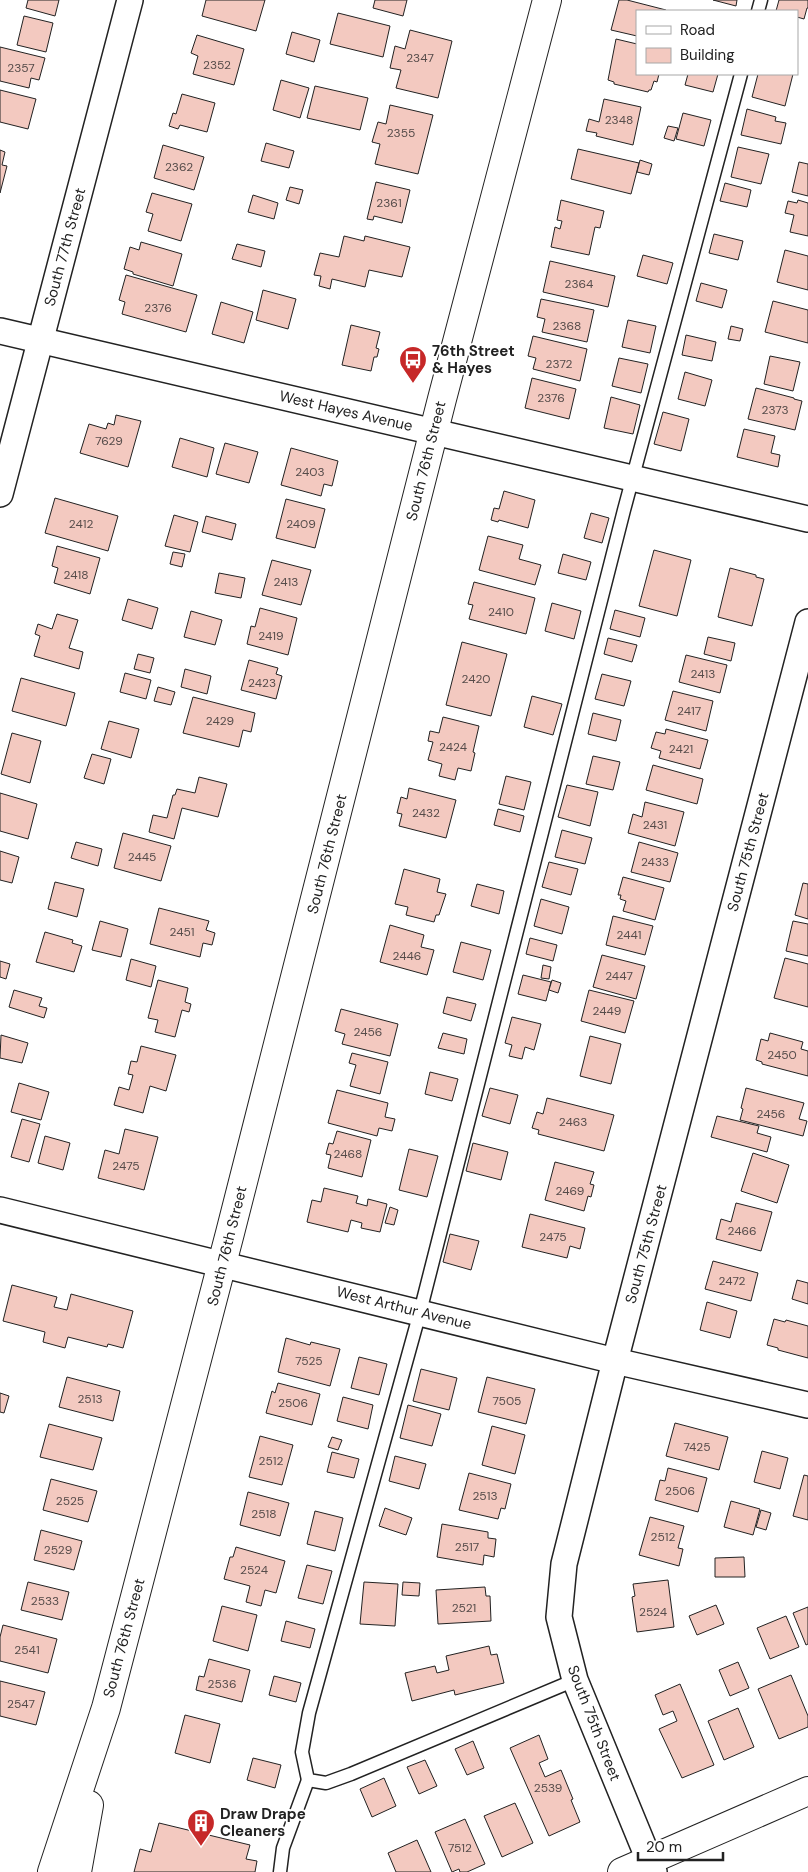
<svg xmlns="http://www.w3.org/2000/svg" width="808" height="1872" viewBox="0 0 808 1872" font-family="'DM Sans',sans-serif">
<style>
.building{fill:#f3c9c0;stroke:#222}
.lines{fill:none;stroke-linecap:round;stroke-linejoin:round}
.lane-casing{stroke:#222;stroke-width:15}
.street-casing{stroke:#222;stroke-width:28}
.secondary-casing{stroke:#222;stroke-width:30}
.lane{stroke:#fff;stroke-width:12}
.street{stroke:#fff;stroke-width:25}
.secondary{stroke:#fff;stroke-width:28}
.labels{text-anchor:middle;stroke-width:4;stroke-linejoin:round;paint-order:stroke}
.number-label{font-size:12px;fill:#564c4a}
.street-label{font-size:15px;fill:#222;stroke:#fff}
.poi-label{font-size:15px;font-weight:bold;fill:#222;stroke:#fff;text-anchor:start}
</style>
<rect width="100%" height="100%" fill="#fff"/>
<g class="building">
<polygon points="28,0 59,0 55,16 26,8"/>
<polygon points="206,0 265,0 256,31 202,16"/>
<polygon points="375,0 407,0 403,16 373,8"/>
<polygon points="619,0 627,0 666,10 666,11 637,11 637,36 611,30"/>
<polygon points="713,0 737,0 736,6"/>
<polygon points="779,0 808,0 808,8 807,8 804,19 797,17 797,11 776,11"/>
<polygon points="338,13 390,26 383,57 330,44"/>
<polygon points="24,16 53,23 46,52 17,45"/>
<polygon points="410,30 452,41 438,98 396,88 401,70 390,68 395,46 405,49"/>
<polygon points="292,32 320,40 314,62 286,54"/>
<polygon points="197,35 244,49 234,85 193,74 198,56 191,53"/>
<polygon points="616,39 637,44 637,74 659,74 657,82 654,81 651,90 649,90 648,92 614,84 614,82 608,80"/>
<polygon points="0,47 45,58 39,80 31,78 29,88 0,81"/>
<polygon points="688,74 718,74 713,92 685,85"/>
<polygon points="758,74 793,74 785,106 752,97"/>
<polygon points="281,80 309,88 300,118 273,110"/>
<polygon points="315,86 368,98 360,130 307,118"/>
<polygon points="0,90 36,99 28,129 0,122"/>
<polygon points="182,94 215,103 207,132 180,125 178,129 169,126 173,113 176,114"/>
<polygon points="604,99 641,107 633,145 596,136 597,133 586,131 589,119 599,122"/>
<polygon points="390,105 433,115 418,174 375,164 380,144 372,142 378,122 386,124"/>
<polygon points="747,109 776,117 775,121 786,123 781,144 741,135"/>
<polygon points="683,113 711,120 704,146 676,139"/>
<polygon points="668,126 678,128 674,141 664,138"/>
<polygon points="266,143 294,151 289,168 261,161"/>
<polygon points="163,145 204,157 194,190 154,178"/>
<polygon points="738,147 769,154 761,184 731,177"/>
<polygon points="578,149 639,163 631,194 571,179"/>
<polygon points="0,150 5,152 2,165 7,166 0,193"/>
<polygon points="640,160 652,164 649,175 637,172"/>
<polygon points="799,162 808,164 808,196 792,192"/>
<polygon points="376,182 410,190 402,223 374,216 373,220 367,219"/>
<polygon points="725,183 751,190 747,207 720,201"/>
<polygon points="290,187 303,190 299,204 286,200"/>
<polygon points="152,193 192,204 181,241 148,231 153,214 146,212"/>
<polygon points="253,195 278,203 274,219 248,212"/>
<polygon points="561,200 604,211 600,228 595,227 589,255 551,247 555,227 560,229 562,221 557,220"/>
<polygon points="798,200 808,203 808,236 790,232 794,215 785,213 788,201 797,203"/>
<polygon points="714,234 743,241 738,260 709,253"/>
<polygon points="344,236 364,241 365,236 410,247 402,277 369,270 365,287 332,279 330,289 319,286 321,276 314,275 320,253 339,257"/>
<polygon points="141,242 182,254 173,286 133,274 133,272 124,269 130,247 139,250"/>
<polygon points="237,244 265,251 261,267 232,259"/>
<polygon points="785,250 808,256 808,290 777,282"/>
<polygon points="643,255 673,263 667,284 637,276"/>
<polygon points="550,261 615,276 608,307 543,292"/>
<polygon points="126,275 197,295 186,332 122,314 125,302 119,300"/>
<polygon points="701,283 727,290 722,308 696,301"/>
<polygon points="263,290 296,299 288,329 256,320"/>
<polygon points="541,299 594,310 587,342 542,332 545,319 537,317"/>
<polygon points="773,301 808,310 808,343 765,332"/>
<polygon points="221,302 253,312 244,343 212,334"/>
<polygon points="628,320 656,326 650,353 622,347"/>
<polygon points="351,325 380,332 376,348 379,349 377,357 374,357 371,371 342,365"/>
<polygon points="731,326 743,329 740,341 728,339"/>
<polygon points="686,335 716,342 712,361 682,355"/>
<polygon points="533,336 587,349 580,381 533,369 536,358 528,356"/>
<polygon points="770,356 800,362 793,391 764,384"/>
<polygon points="619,358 648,364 641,393 612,386"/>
<polygon points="685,372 712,380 705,406 678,399"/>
<polygon points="532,378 576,389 569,419 525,408"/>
<polygon points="756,388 794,398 794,399 802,401 795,430 748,419"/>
<polygon points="611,397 640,405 633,434 604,428"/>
<polygon points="663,412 689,419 681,451 654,444"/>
<polygon points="116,415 141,421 128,467 80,453 89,424 106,429 108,423 114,425"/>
<polygon points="744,429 775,436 771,453 780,455 778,467 737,457"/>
<polygon points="180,438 214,448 207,477 172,467"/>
<polygon points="225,443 258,452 249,483 216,474"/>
<polygon points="291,448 338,461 332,486 324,484 321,496 281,485"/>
<polygon points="504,491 535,500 528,528 499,520 498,522 491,520 494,508 499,509"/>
<polygon points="55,498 118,516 108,551 45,533"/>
<polygon points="286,499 325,509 315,548 276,538"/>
<polygon points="591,513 609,518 602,543 584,538"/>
<polygon points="174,515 198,522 190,552 165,546"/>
<polygon points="206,516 236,524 232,540 202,532"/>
<polygon points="488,536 523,545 519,559 541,565 535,585 479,570"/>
<polygon points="57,546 100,558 90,594 54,583 58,568 52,566"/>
<polygon points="654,550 691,560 677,616 639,606"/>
<polygon points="173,552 185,554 182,567 170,564"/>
<polygon points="563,554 591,562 586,580 558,573"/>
<polygon points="272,560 311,570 301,605 262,595"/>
<polygon points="730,568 756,575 756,577 764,579 752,626 718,617"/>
<polygon points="219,573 245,578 241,598 215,593"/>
<polygon points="474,582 535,598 526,634 469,619 473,605 468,604"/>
<polygon points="128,599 158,608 152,629 122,620"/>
<polygon points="552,603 581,611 574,639 545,631"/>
<polygon points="260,608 297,618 288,655 247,644 251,626 255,627"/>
<polygon points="615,610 645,618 640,637 610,629"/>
<polygon points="191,611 222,620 215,645 184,637"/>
<polygon points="57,614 78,620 69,648 83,652 79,669 34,656 40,636 35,634 38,624 52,629"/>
<polygon points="708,637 735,643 731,661 704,654"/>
<polygon points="608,638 637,645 632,662 604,654"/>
<polygon points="462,642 507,654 491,716 446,705"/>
<polygon points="138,654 154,658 150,673 134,669"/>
<polygon points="686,655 727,665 720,693 679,682"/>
<polygon points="249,660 278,668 276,674 282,676 276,699 241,690"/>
<polygon points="185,669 211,676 207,694 181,687"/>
<polygon points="125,673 151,680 146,699 120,692"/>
<polygon points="602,674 631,681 624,706 595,699"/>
<polygon points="21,678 75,693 66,726 12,711"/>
<polygon points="158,687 175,692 171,705 154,701"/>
<polygon points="673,691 713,701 706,731 665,720"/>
<polygon points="532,696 562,704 553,735 524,727"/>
<polygon points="193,697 255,713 251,732 243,730 239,747 183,733"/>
<polygon points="593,713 621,720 616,741 588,734"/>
<polygon points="443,717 479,726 473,752 475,753 471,771 458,768 455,780 439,776 442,764 428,760 433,742 428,741 430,731 439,733"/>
<polygon points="109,721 139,729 131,758 101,749"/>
<polygon points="666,729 708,740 700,769 659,758 661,751 651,748 656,732 665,734"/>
<polygon points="12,733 41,741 30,783 1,774"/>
<polygon points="92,754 111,759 104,784 84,778"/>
<polygon points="593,756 620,762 613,790 586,784"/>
<polygon points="653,765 703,779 697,804 646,790"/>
<polygon points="506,776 531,782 524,810 499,804"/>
<polygon points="199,777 227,784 218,817 182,808 174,839 149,832 153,815 167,818 173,795 175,795 177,789 195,793"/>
<polygon points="567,785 598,792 590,826 558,817"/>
<polygon points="409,788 456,800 446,838 399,826 402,814 397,813 401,797 407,799"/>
<polygon points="0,793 37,804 28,839 0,831"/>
<polygon points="645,802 684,812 675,846 628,833 633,814 642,817"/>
<polygon points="498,809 524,816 520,832 494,825"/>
<polygon points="562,830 592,838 585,864 555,857"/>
<polygon points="123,833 171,846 161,881 114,868"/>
<polygon points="76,842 102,849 98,866 71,858"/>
<polygon points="639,842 678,853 670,882 631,872"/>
<polygon points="0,851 19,857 12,883 0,880"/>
<polygon points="549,862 578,869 571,895 542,887"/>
<polygon points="404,869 440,879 437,892 446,894 439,915 436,915 434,922 406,915 408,907 395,904"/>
<polygon points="623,877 664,888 655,920 623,911 626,901 620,899 621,895 618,895"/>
<polygon points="55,882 84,889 77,917 48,909"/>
<polygon points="803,883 808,884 808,919 795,915"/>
<polygon points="477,884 504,891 499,914 471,906"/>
<polygon points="541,899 569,907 562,934 534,926"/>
<polygon points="159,908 209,921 206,930 215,933 212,945 203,943 200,957 150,944"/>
<polygon points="613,916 653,926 645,955 606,945"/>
<polygon points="100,921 128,929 121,957 92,950"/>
<polygon points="793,921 808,924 808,956 786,951"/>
<polygon points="390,925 424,935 421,947 434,950 427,975 380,962"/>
<polygon points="45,932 73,940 72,943 82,946 74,972 36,962"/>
<polygon points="530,938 557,945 553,961 526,954"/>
<polygon points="461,942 491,950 483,980 453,972"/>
<polygon points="602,955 645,966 636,999 593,987"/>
<polygon points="785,958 808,964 808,1007 774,998"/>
<polygon points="131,959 156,966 151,987 126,980"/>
<polygon points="0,961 10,964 6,979 0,977"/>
<polygon points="543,965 551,967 549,979 541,978"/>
<polygon points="523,975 551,982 546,1001 518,994"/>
<polygon points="158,980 188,988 185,1002 191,1004 189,1012 182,1010 175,1037 155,1032 158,1020 148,1018"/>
<polygon points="552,980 561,983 558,993 549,990"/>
<polygon points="14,990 42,998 39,1006 47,1008 44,1018 9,1007"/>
<polygon points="589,990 634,1001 625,1033 581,1021"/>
<polygon points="447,997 476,1004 471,1021 443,1013"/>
<polygon points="341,1009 398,1024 390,1056 342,1044 345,1034 335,1031"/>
<polygon points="512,1017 541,1024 534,1050 525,1047 522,1059 509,1056 512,1045 505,1043"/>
<polygon points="443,1033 467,1039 464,1054 438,1048"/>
<polygon points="770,1033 803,1042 801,1049 808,1051 808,1076 762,1064 762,1062 756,1060 761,1039 768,1041"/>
<polygon points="1,1035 28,1043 22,1063 0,1058"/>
<polygon points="590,1036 621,1044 611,1084 580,1076"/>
<polygon points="141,1046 176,1055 166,1091 150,1086 143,1113 114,1105 119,1087 129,1090 133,1075 128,1074 131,1061 137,1062"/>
<polygon points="352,1053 388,1062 380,1094 350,1086 356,1065 349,1063"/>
<polygon points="430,1072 458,1079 452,1101 425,1094"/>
<polygon points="19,1083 49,1092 41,1120 11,1112"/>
<polygon points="490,1088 518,1095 510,1124 482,1116"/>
<polygon points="746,1088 804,1103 799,1119 807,1121 803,1136 740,1120 743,1109 741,1108"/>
<polygon points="337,1090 388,1103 385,1117 395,1119 392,1131 379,1128 377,1136 328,1123"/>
<polygon points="547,1098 614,1115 604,1151 538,1134 539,1130 532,1128 537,1112 543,1114"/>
<polygon points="717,1116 759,1126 757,1133 771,1137 767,1152 711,1137"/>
<polygon points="22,1119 40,1124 29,1162 11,1157"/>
<polygon points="125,1129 158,1137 144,1190 98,1178 105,1150 119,1154"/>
<polygon points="337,1131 371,1140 362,1177 328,1168 331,1155 326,1154 329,1143 333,1144"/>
<polygon points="45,1136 70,1143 63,1170 38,1163"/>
<polygon points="473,1143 508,1152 501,1180 466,1171"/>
<polygon points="409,1149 438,1156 427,1197 399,1190"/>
<polygon points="753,1153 789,1165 777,1203 741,1191"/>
<polygon points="555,1162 594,1172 590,1184 594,1185 591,1197 588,1196 584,1211 545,1200"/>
<polygon points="324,1188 358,1196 356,1203 367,1206 368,1199 387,1204 380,1232 361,1228 362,1223 351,1220 348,1232 307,1222 312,1200 321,1202"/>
<polygon points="736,1203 772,1212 761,1251 716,1239 721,1219 731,1222"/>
<polygon points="390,1207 398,1210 394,1225 385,1223"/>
<polygon points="530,1214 585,1228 580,1249 570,1246 567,1258 522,1247"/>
<polygon points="450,1234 479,1241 471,1270 443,1262"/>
<polygon points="713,1261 758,1273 751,1301 705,1289"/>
<polygon points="797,1280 808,1283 808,1304 792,1299"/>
<polygon points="12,1285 57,1297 54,1307 67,1310 71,1294 133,1311 123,1348 108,1344 107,1347 68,1337 65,1348 43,1342 45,1332 3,1321"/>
<polygon points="707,1302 737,1311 730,1338 700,1330"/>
<polygon points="774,1319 785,1322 786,1320 808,1326 808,1358 778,1350 778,1348 767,1345"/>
<polygon points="286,1338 310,1345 311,1342 340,1349 330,1386 278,1372"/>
<polygon points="359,1357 387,1364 379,1395 351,1388"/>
<polygon points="421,1369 457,1378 449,1410 413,1401"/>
<polygon points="67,1377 120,1391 113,1421 59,1407"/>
<polygon points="487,1377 535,1389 526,1424 478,1412"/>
<polygon points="278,1383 320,1394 312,1425 266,1413 272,1391 275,1393"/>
<polygon points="0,1393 9,1396 4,1413 0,1412"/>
<polygon points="343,1397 373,1405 368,1429 337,1421"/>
<polygon points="408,1405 441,1414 432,1446 400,1438"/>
<polygon points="675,1423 728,1437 719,1470 666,1456"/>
<polygon points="49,1424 102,1438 93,1470 40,1457"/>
<polygon points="492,1426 525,1435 515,1474 482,1465"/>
<polygon points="260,1436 293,1445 282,1485 249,1477"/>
<polygon points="332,1437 342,1440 338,1450 328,1447"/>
<polygon points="762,1451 788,1458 780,1489 754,1482"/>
<polygon points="332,1452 359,1459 354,1478 327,1472"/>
<polygon points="395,1456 426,1464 419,1489 389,1481"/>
<polygon points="668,1468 707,1478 698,1512 655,1500 660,1480 665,1481"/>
<polygon points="469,1473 511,1484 505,1509 501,1508 498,1519 459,1510"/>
<polygon points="804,1475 808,1476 808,1520 793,1516"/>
<polygon points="51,1479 97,1491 88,1522 43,1510"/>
<polygon points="248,1492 289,1503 280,1536 240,1525"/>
<polygon points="731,1501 760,1509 753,1535 724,1527"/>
<polygon points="385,1508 412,1518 406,1535 379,1526"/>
<polygon points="761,1510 771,1513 766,1530 756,1527"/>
<polygon points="315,1511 343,1518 335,1551 307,1544"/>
<polygon points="650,1517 684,1526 678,1548 683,1549 679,1566 639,1555"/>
<polygon points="442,1524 488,1532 488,1538 496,1539 494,1557 484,1555 483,1565 437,1557"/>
<polygon points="41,1530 82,1541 74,1570 34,1560"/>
<polygon points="236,1547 285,1561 276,1593 265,1590 261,1606 246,1602 250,1586 224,1579 230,1557 233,1557"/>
<polygon points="744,1557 745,1577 715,1577 715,1558"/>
<polygon points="307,1565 332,1571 323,1604 298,1598"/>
<polygon points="668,1580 674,1627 637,1632 632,1597 635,1596 633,1584"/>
<polygon points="28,1582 69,1592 62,1620 21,1610"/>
<polygon points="364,1582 398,1584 395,1626 360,1624"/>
<polygon points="403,1582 420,1583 419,1596 402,1595"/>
<polygon points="485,1587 486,1596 490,1596 491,1621 438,1624 436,1590"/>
<polygon points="716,1605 724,1624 697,1635 689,1616"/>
<polygon points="222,1606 257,1615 248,1651 213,1641"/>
<polygon points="808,1607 808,1644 806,1645 793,1613"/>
<polygon points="786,1616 799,1647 770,1659 757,1628"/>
<polygon points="286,1621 315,1629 310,1648 281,1641"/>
<polygon points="3,1625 57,1639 48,1673 0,1661 0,1637"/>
<polygon points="489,1646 491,1655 497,1654 504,1683 455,1695 454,1690 412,1701 405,1673 435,1666 437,1673 449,1670 446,1656"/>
<polygon points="209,1659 250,1670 242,1702 196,1690 199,1676 204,1677"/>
<polygon points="738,1662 749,1688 730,1696 719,1670"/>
<polygon points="791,1675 808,1716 808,1727 779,1739 758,1689"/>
<polygon points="274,1676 301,1683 296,1702 269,1695"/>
<polygon points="0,1681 45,1692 36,1725 0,1716"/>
<polygon points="680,1684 714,1765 682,1778 659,1729 677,1721 673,1711 663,1715 655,1695"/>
<polygon points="738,1708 754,1747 724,1760 708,1721"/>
<polygon points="185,1715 220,1724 210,1763 175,1753"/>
<polygon points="539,1735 548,1759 539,1763 545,1777 561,1770 573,1799 571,1800 580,1822 549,1836 510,1748"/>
<polygon points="473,1741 484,1768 467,1775 455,1749"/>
<polygon points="253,1758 281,1765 275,1788 247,1780"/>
<polygon points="425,1760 437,1786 419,1794 407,1767"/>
<polygon points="384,1778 396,1806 372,1817 360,1789"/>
<polygon points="515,1803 533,1843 502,1857 484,1816"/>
<polygon points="465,1819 485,1864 467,1872 460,1872 459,1869 452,1872 435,1832"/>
<polygon points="159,1823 250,1845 246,1859 257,1861 255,1872 134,1872 140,1849 151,1852"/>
<polygon points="417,1840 431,1872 396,1872 388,1853"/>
</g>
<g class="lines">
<defs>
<g id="lane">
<polyline points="758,11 761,0"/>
<polyline points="575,1680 351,1774 326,1783 308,1780 302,1752 309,1713 420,1312 624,510 741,74"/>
<polyline points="280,1872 283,1848 308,1780"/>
</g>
<g id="street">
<polyline points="0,331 808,519"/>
<polyline points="0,494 130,0"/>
<polyline points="0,1210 615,1361 808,1405"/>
<polyline points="654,1872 575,1680 559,1617 564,1564 615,1361 808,622"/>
</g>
<g id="secondary">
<polyline points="52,1872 106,1708 230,1233 442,399 547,0"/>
<polyline points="77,1872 89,1805"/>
<polyline points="622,1872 808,1791"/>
</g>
</defs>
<use href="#lane" class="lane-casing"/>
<use href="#street" class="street-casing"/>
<use href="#secondary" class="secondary-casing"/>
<use href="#lane" class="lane"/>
<use href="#street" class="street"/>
<use href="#secondary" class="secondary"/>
</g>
<defs>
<symbol id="bus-pin" viewBox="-11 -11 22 30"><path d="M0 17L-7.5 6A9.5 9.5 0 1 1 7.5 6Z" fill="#c62828" stroke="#fff"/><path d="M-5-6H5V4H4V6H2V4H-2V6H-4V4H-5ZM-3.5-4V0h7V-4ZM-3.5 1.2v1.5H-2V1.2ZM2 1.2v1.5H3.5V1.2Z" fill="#fff"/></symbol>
<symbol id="building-pin" viewBox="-11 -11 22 30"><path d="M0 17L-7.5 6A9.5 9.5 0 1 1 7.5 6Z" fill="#c62828" stroke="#fff"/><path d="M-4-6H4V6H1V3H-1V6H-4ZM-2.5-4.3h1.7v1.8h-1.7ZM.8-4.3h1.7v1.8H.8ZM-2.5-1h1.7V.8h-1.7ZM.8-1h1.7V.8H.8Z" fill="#fff"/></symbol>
</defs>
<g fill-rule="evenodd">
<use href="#bus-pin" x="397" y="344" width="32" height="43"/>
<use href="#building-pin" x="185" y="1807" width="32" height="43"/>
</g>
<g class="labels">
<g class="number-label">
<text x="420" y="62">2347</text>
<text x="217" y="69">2352</text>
<text x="21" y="72">2357</text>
<text x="619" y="124">2348</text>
<text x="401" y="137">2355</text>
<text x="179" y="171">2362</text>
<text x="389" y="207">2361</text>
<text x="579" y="288">2364</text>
<text x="158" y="312">2376</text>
<text x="567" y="330">2368</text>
<text x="559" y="368">2372</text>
<text x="551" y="402">2376</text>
<text x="775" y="414">2373</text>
<text x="109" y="445">7629</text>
<text x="310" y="476">2403</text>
<text x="81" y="528">2412</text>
<text x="301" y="528">2409</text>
<text x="76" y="579">2418</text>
<text x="286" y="586">2413</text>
<text x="501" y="616">2410</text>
<text x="271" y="640">2419</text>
<text x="703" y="678">2413</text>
<text x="476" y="683">2420</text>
<text x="262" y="687">2423</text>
<text x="689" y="715">2417</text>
<text x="220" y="725">2429</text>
<text x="453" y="751">2424</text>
<text x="681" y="753">2421</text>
<text x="426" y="817">2432</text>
<text x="655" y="829">2431</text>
<text x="142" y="861">2445</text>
<text x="655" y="866">2433</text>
<text x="182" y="936">2451</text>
<text x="629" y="939">2441</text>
<text x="407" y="960">2446</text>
<text x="619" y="980">2447</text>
<text x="607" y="1015">2449</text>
<text x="368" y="1036">2456</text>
<text x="782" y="1059">2450</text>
<text x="771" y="1118">2456</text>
<text x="573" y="1126">2463</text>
<text x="348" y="1158">2468</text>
<text x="126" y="1170">2475</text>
<text x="570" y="1195">2469</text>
<text x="742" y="1235">2466</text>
<text x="553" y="1241">2475</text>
<text x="732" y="1285">2472</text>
<text x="309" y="1365">7525</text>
<text x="90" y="1403">2513</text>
<text x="507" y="1405">7505</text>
<text x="293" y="1407">2506</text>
<text x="697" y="1451">7425</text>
<text x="271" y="1465">2512</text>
<text x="680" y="1495">2506</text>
<text x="485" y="1500">2513</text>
<text x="70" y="1505">2525</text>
<text x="264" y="1518">2518</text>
<text x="663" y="1541">2512</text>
<text x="467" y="1551">2517</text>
<text x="58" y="1554">2529</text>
<text x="254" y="1574">2524</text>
<text x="45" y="1605">2533</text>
<text x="464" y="1612">2521</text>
<text x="653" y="1616">2524</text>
<text x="27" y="1654">2541</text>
<text x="222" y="1688">2536</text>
<text x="21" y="1708">2547</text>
<text x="548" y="1792">2539</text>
<text x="460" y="1852">7512</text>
</g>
<g class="street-label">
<text transform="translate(65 247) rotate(-75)" y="5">South 77th Street</text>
<text transform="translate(346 411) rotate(13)" y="5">West Hayes Avenue</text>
<text transform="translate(426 461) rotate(-76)" y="5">South 76th Street</text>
<text transform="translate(748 852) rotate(-75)" y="5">South 75th Street</text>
<text transform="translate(327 854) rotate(-76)" y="5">South 76th Street</text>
<text transform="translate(646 1244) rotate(-75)" y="5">South 75th Street</text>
<text transform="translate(227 1246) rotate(-76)" y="5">South 76th Street</text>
<text transform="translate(404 1308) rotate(14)" y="5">West Arthur Avenue</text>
<text transform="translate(124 1638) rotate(-75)" y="5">South 76th Street</text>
<text transform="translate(594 1723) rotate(69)" y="5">South 75th Street</text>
</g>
<g class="poi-label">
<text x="432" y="356">76th Street<tspan x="432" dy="17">&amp; Hayes</tspan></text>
<text x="220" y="1819">Draw Drape<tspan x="220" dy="17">Cleaners</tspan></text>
</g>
</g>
<rect x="636" y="10" width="162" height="65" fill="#ffffff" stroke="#a7a7a7"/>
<rect x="646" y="26" width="25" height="8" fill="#ffffff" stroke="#a7a7a7"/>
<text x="680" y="35" font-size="15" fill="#222222">Road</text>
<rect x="646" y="48" width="25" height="15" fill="#f3c9c0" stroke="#a7a7a7"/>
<text x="680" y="60" font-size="15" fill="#222222">Building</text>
<path d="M638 1852v8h85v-8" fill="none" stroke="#222222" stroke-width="2.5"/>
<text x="646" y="1852" font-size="15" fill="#222222" stroke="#ffffff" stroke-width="4" paint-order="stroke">20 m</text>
</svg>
